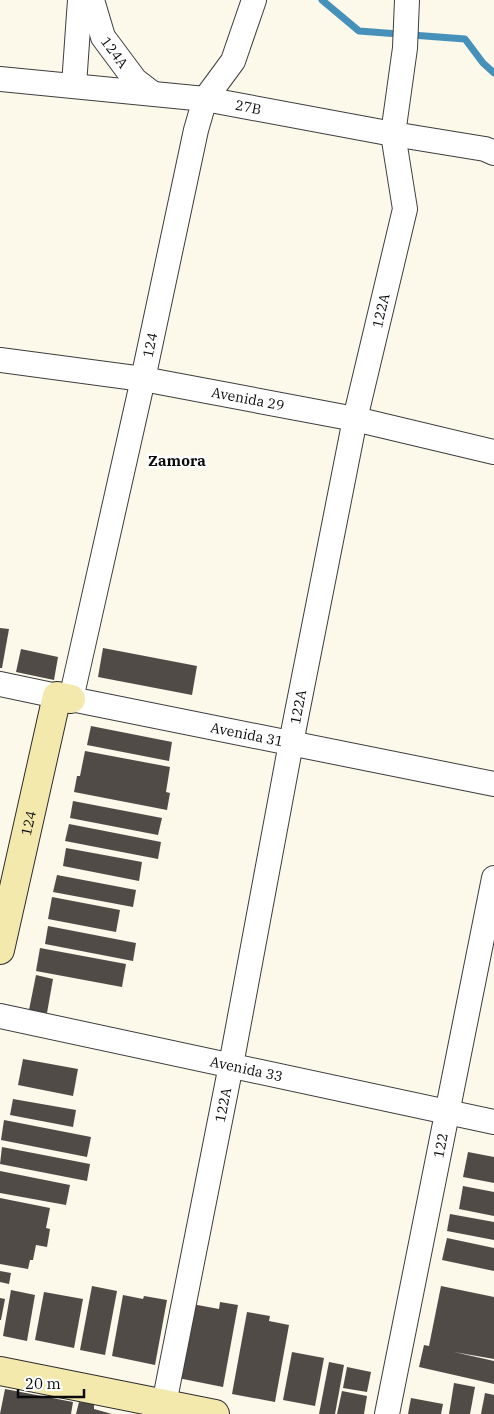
<svg xmlns="http://www.w3.org/2000/svg" width="494" height="1414" viewBox="0 0 494 1414" font-family="'IBM Plex Serif',serif">
<style>
.lines{fill:none;stroke-linecap:round;stroke-linejoin:round}
.stream{stroke:#4691ba;stroke-width:7}
.building{fill:#514b48}
.street-casing{stroke:#3d3d3d;stroke-width:26}
.secondary-casing{stroke:#2c2c2c;stroke-width:30}
.street{stroke:#fff;stroke-width:24}
.secondary{stroke:#f4e9ad;stroke-width:28}
.labels{text-anchor:middle;stroke-width:5;stroke-linejoin:round;paint-order:stroke}
.street-label{font-size:14px;fill:#0a0a0a;stroke:#fff}
.neighbourhood-label{font-size:15px;font-weight:bold;fill:#0a0a0a;stroke:#fff}
</style>
<rect width="100%" height="100%" fill="#fcf8ea"/>
<g class="lines">
<polyline class="stream" points="322,0 359,31 465,39 483,63 494,73"/>
</g>
<g class="building">
<polygon points="0,628 9,629 2,668 0,668"/>
<polygon points="103,648 197,666 192,695 98,677"/>
<polygon points="21,649 58,657 54,680 16,672"/>
<polygon points="91,726 172,742 169,761 87,745"/>
<polygon points="85,751 170,767 166,792 170,793 167,810 74,792 77,776 80,776"/>
<polygon points="73,801 162,818 158,835 70,818"/>
<polygon points="69,824 161,842 158,859 65,841"/>
<polygon points="66,848 142,862 139,881 63,866"/>
<polygon points="57,875 136,890 133,907 53,892"/>
<polygon points="52,897 120,910 116,932 48,919"/>
<polygon points="48,926 136,943 133,961 45,944"/>
<polygon points="40,948 126,964 122,987 36,971"/>
<polygon points="36,975 53,979 47,1013 29,1010"/>
<polygon points="23,1059 78,1069 73,1096 18,1085"/>
<polygon points="13,1099 76,1110 73,1127 10,1115"/>
<polygon points="4,1120 91,1137 87,1157 1,1140"/>
<polygon points="2,1147 90,1164 87,1181 0,1164"/>
<polygon points="468,1152 494,1157 494,1183 463,1177"/>
<polygon points="0,1171 70,1185 66,1205 0,1193"/>
<polygon points="463,1186 494,1192 494,1216 459,1209"/>
<polygon points="0,1198 50,1208 46,1228 50,1229 47,1247 36,1245 33,1260 30,1260 28,1269 0,1264"/>
<polygon points="450,1214 494,1222 494,1240 447,1231"/>
<polygon points="447,1238 494,1248 494,1271 442,1260"/>
<polygon points="0,1271 11,1273 9,1284 0,1282"/>
<polygon points="92,1286 117,1291 105,1355 80,1350"/>
<polygon points="441,1286 494,1297 494,1359 454,1352 494,1361 494,1384 419,1367 424,1345 429,1346"/>
<polygon points="11,1290 35,1295 27,1341 3,1336"/>
<polygon points="44,1292 83,1299 74,1348 35,1340"/>
<polygon points="123,1295 143,1299 144,1296 167,1300 155,1365 112,1356"/>
<polygon points="0,1298 5,1299 1,1320 0,1320"/>
<polygon points="220,1302 238,1305 223,1387 178,1378 192,1304 219,1309"/>
<polygon points="247,1312 270,1316 269,1321 289,1325 275,1402 232,1394"/>
<polygon points="292,1352 324,1358 315,1406 283,1400"/>
<polygon points="329,1362 344,1365 335,1414 319,1414"/>
<polygon points="347,1367 371,1372 367,1392 343,1388"/>
<polygon points="454,1383 475,1387 470,1414 449,1414"/>
<polygon points="5,1389 73,1402 71,1414 0,1414"/>
<polygon points="342,1391 367,1396 364,1414 337,1414"/>
<polygon points="485,1393 494,1395 494,1414 481,1414"/>
<polygon points="411,1398 443,1404 441,1414 408,1414"/>
<polygon points="79,1402 94,1404 94,1409 112,1414 76,1414"/>
</g>
<g class="lines">
<defs>
<g id="street">
<path id="s1" d="M92,0l11,37 32,43 17,13"/>
<path id="s2" d="M254,0l-21,61 -28,38 -9,31 -53,249 -72,320 423,85"/>
<path id="s3" d="M0,79l205,20 188,35 92,15 9,4"/>
<polyline points="74,85 80,0"/>
<path id="s4" d="M0,360l143,19 212,40 139,33"/>
<polyline points="0,684 57,696"/>
<path id="s5" d="M0,1016l494,106"/>
<path id="s6" d="M162,1414l69,-349 60,-322 64,-324 50,-210 -12,-75 12,-86 2,-48"/>
<path id="s7" d="M387,1414l107,-536"/>
</g>
<g id="secondary">
<path id="s8" d="M0,950l57,-254 14,3"/>
<polyline points="0,1371 215,1414"/>
</g>
</defs>
<use href="#street" class="street-casing"/>
<use href="#secondary" class="secondary-casing"/>
<use href="#street" class="street"/>
<use href="#secondary" class="secondary"/>
</g>
<g class="labels">
<g class="street-label">
<text dy="5" stroke="none"><textPath href="#s1" startOffset="58">124A</textPath></text>
<text dy="5" stroke="none"><textPath href="#s3" startOffset="250">27B</textPath></text>
<text dy="5" stroke="none"><textPath href="#s6" startOffset="1125">122A</textPath></text>
<text transform="translate(150 345) rotate(-78)" y="5">124</text>
<text dy="5" stroke="none"><textPath href="#s4" startOffset="251">Avenida 29</textPath></text>
<text dy="5" stroke="none"><textPath href="#s6" startOffset="720">122A</textPath></text>
<text dy="5" stroke="none"><textPath href="#s2" startOffset="906">Avenida 31</textPath></text>
<text dy="5" stroke="none"><textPath href="#s8" startOffset="130">124</textPath></text>
<text dy="5" stroke="none"><textPath href="#s5" startOffset="252">Avenida 33</textPath></text>
<text dy="5" stroke="none"><textPath href="#s6" startOffset="315">122A</textPath></text>
<text dy="5" stroke="none"><textPath href="#s7" startOffset="274">122</textPath></text>
</g>
<g class="neighbourhood-label">
<text x="177" y="466">Zamora</text>
</g>
</g>
<path d="M18 1389v8h66v-8" fill="none" stroke="#0a0a0a" stroke-width="2.5"/>
<text x="25" y="1389" font-size="15" fill="#0a0a0a" stroke="#ffffff" stroke-width="4" paint-order="stroke">20 m</text>
</svg>
